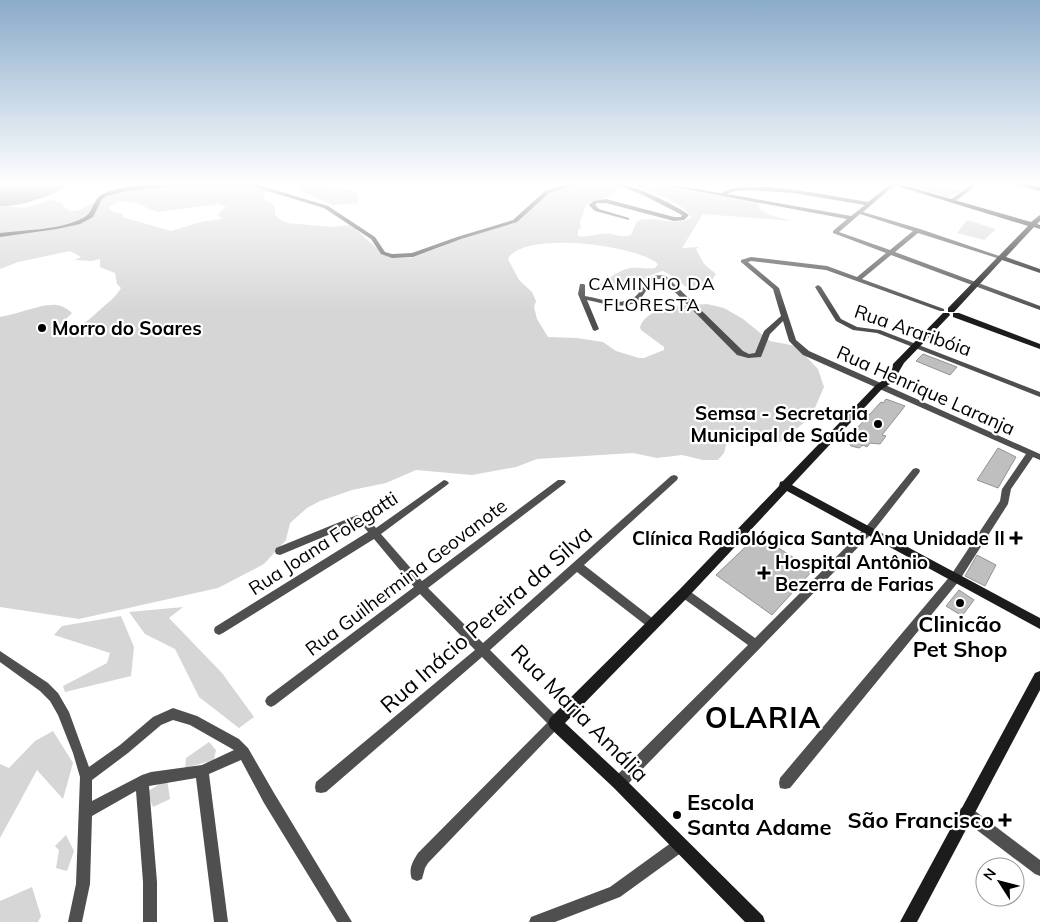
<svg xmlns="http://www.w3.org/2000/svg" width="1040" height="922" viewBox="0 0 1040 922" font-family="Mulish,sans-serif">
<style>
.green{fill:#d6d6d6;fill-rule:evenodd}
.water{fill:#9d9d9d}
.building{fill:#bfbfbf;stroke:#939393}
.lines{fill:none;stroke-linecap:round;stroke-linejoin:round}
.street{fill:#4f4f4f;fill-rule:evenodd}
.secondary{fill:#1c1c1c;fill-rule:evenodd}
.poi-dot{fill:#000;stroke:#fff;stroke-width:2}
.labels{text-anchor:middle;stroke-width:4.5;stroke-linejoin:round;paint-order:stroke}
.far-quarter-label{font-size:18px;letter-spacing:1px;fill:#000;stroke:#fff}
.poi-label{font-size:19px;font-weight:bold;fill:#000;stroke:#fff;text-anchor:start}
.street-label{font-size:19px;fill:#000;stroke:#fff}
.near-street-label{font-size:22px;fill:#000;stroke:#fff}
.near-poi-label{font-size:22px;font-weight:bold;fill:#000;stroke:#fff}
.near-district-label{font-size:29px;font-weight:bold;letter-spacing:1px;fill:#000;stroke:#fff}
</style>
<rect width="100%" height="100%" fill="#fff"/>
<g class="green">
<polygon points="294,182 325,182 334,187 352,190 357,193 358,203 332,205 299,190"/>
<path d="M593,182h55l13,4 92,16 5,2 2,5 10,6 23,6 -90,-7 -21,34 17,-1 -3,2 8,15 12,10 -4,6v8c-24,10 -31,-9 -49,-17 -26,6 -34,29 -64,15 4,-5 7,-6 13,-10 23,-13 20,-6 43,-8l3,-4c-20,-19 -136,-34 -150,-5l11,21 13,12 4,9 -2,6 3,12 11,18 29,1 26,4 13,9 23,7h5l20,-8v-3l-23,-17 -1,-3c8,-23 47,-21 67,-23l17,4 19,11 27,22 26,5 22,23 6,18 -13,30 -31,25 -28,1 -25,-2 -3,12 -6,7h-15l-21,-5 -25,3 -24,-5 -96,6 -21,8 -44,8 -56,-5 -30,13 -34,7 -32,11 -13,7 -17,15 -4,17 -22,24 -46,24 -139,31 -79,-12v-290c9,-2 18,-4 27,-7 16,-4 31,-11 45,3l-18,18 5,4c22,-6 27,-13 43,-27 9,-8 12,-9 19,-20l-4,-4 -2,-11 -15,-6v-8l-9,2 -16,-1 6,-3 -11,-6 -52,11 -18,7v-63l24,2 27,-8 11,3c7,17 26,3 36,-3 6,-3 14,-6 21,-8 37,-9 112,-10 149,-2l-5,7 1,2 11,7v8l4,5 8,4 46,4 18,-2 33,30 18,3h9l30,-11 11,-7 65,-19 30,-26 18,-7zM625,184c17,3 57,18 67,33 -14,11 -38,-2 -55,4l-6,14c-7,3 -13,0 -20,-1 -11,-2 -22,4 -33,2v-6l3,-2 -1,-6 6,-17 28,-11 6,-9zM120,201l16,2 21,9 62,-8 7,3 -8,7 3,5 -20,3 -30,9 -49,-14 1,-3 -10,-2 -4,-4 1,-2z"/>
<polygon points="916,182 933,183 960,191 949,197 912,187"/>
<polygon points="967,220 996,229 984,240 957,233"/>
<polygon points="183,607 169,618 222,673 254,717 239,728 199,697 175,649 145,634 129,612"/>
<polygon points="121,616 134,647 131,676 65,692 63,686 107,663 110,653 54,635 62,626"/>
<polygon points="53,731 73,763 63,799 37,770 0,838 0,764 9,768 35,741"/>
<polygon points="209,742 216,750 214,760 185,768 186,758"/>
<polygon points="167,779 170,799 153,807 147,792"/>
<polygon points="66,835 74,851 67,871 56,868 59,850 55,846"/>
<polygon points="32,887 41,916 38,922 0,922 0,901"/>
</g>
<path class="water" d="M0,182h64l-4,3 6,2c-15,9 -46,20 -64,19h-2z"/>
<g class="building">
<polygon points="923,354 957,367 950,375 916,361"/>
<polygon points="886,399 905,406 882,435 886,436 880,444 870,443 867,447 863,445 859,448 851,446 847,439 881,402 883,403"/>
<polygon points="998,448 1016,457 998,488 977,480"/>
<polygon points="758,535 813,570 772,615 716,575"/>
<polygon points="977,555 996,565 985,586 965,576"/>
<polygon points="959,590 974,600 962,616 946,606"/>
</g>
<g class="lines">
<g class="street">
<path d="M216,182l29,2 -2,-2h6l79,24 47,31 10,15 7,2 20,-1 45,-16 56,-17 32,-29 33,-9h7l-36,11 -32,29 -56,17 -48,18 -21,1 -11,-4 -10,-15 -47,-31 -73,-22h-74l-51,5 -19,5 -5,3 -9,18 -13,7 -23,5 -57,8v-4c25,-3 61,-3 83,-15 12,-6 8,-19 22,-25 32,-13 77,-11 111,-11z"/>
<path d="M610,182c16,-1 66,23 79,33l-5,5 -10,1 -68,-18h-9l-2,2 4,4 30,9v2l-34,-9 -6,-6 5,-4 12,-2 68,18h7l1,-2 -39,-20z"/>
<path d="M644,182h21l1,2 55,9 13,-5 16,-1h21l45,6 52,9 25,-20h5l-35,30 57,17 85,29 -5,1 -82,-26 -23,19 145,54v4l-149,-55 -29,24 82,30v2h-4l-114,-41 -75,-9 -3,1 31,26 17,52 13,11 231,103v6l-7,-3 -22,32 -3,15 -49,77 -169,207 -5,1 -5,-1 -1,-5 1,-5 171,-203 49,-74 2,-12 24,-35 -223,-99 -14,-14 -6,-20 -13,13 -9,23 -13,1 -11,-3 -75,-76h-7c-6,5 -9,13 -14,19 -13,14 -39,5 -54,2l12,29 -4,2 -2,-1 -15,-36 2,-10h4l1,1v11c13,2 31,9 44,4 18,-6 11,-29 37,-24l77,75 6,3 6,-1 9,-22 17,-15 -8,-27 -32,-27v-2l10,-3 76,9 30,11 29,-24 -53,-20v-2l14,-12 -189,-35h-12zM750,190l43,3 72,12 -14,11 -124,-22 8,-3zM860,214l53,17 -23,19 -51,-18z"/>
<polygon points="975,182 981,182 954,202 950,202 950,200"/>
<polygon points="818,285 821,287 841,319 857,327 880,330 1040,392 1040,397 877,333 853,330 836,321 815,287"/>
<polygon points="916,468 919,469 920,471 919,473 871,534 624,788 619,789 614,788 613,783 614,778 748,645 680,596 679,593 680,590 684,589 688,590 755,638 865,528 913,469"/>
<path d="M674,475l3,1 1,2 -1,2 -93,85 72,56 1,3 -1,3 -4,2 -4,-2 -71,-55 -87,78 69,69 2,4 -2,4 -131,136 -3,5 -3,11 -5,2 -5,-2c-4,-10 1,-18 6,-26l129,-130 -65,-66 -156,135 -5,1 -5,-1 -1,-5 1,-5 159,-132 -55,-56 -145,111 -4,2 -4,-2 -2,-4 2,-4 147,-110 -40,-48 -151,94 -4,2 -4,-2 -1,-3 1,-3 153,-95 -4,-5 -7,-4 -77,32 -4,-1 -1,-3 1,-3 81,-33 13,6 6,7 68,-48 3,1 2,2 -2,2 -66,49 41,47 136,-101h6l2,2 -2,2 -136,104 55,55 188,-167z"/>
<path d="M0,651l48,32 10,10 11,19 20,55 31,-22 33,-28 20,-9 24,8 42,23 9,9 26,45 78,129h-15l-73,-119 -23,-43 -32,14 19,148h-14l-18,-144 -47,8 8,96v40h-14v-40l-7,-91 -44,25 -2,68 -8,38h-14l8,-38 4,-107 -7,-24 -15,-38 -8,-14 -10,-10 -40,-29zM173,720l17,5 44,25 -32,15 -51,7 -9,3 -50,26v-21l36,-27 33,-28z"/>
<polygon points="966,806 971,808 1040,860 1040,876 1035,874 961,818 959,813 961,808"/>
<polygon points="680,838 685,840 687,845 685,850 620,897 555,922 529,922 531,917 610,887 675,840"/>
</g>
<g class="secondary">
<polygon points="884,182 892,182 1031,222 1040,215 1040,221 1037,224 1040,225 1040,229 1034,227 1006,257 1040,269 1040,273 1002,260 954,312 948,312 948,308 1028,226"/>
<polygon points="1008,182 1017,182 1040,187 1040,191"/>
<path d="M943,313h6l1,2 -46,48 -11,19 -11,7 -90,96 248,133v11l-253,-138 -99,106 -123,126 59,55 139,138 2,6h-20l-131,-134 -64,-60 -2,-5 2,-5 130,-129 99,-103 1,-4 3,-1 93,-96c8,-5 17,-11 17,-21z"/>
<polygon points="953,313 959,313 1040,344 1040,349 953,317"/>
<polygon points="1040,671 1040,690 917,922 900,922 1035,673"/>
</g>
</g>
<linearGradient id="sky" x2="0" y2="1"><stop stop-color="#8aabca"/><stop offset="0.59" stop-color="#fff"/><stop offset="1" stop-color="#fff" stop-opacity="0"/></linearGradient>
<rect width="1040" height="311" fill="url(#sky)"/>
<g class="poi-dot">
<circle cx="42" cy="328" r="5"/>
<circle cx="878" cy="424" r="5"/>
<path d="M1013.5 530.5h5v5h5v5h-5v5h-5v-5h-5v-5h5z"/>
<path d="M761.5 565.5h5v5h5v5h-5v5h-5v-5h-5v-5h5z"/>
<circle cx="960" cy="603" r="5"/>
<circle cx="677" cy="815" r="5"/>
<path d="M1002.5 812.5h5v5h5v5h-5v5h-5v-5h-5v-5h5z"/>
</g>
<g class="labels">
<g class="far-quarter-label">
<text x="652" y="290">CAMINHO DA<tspan x="652" dy="21">FLORESTA</tspan></text>
</g>
<g class="poi-label">
<text x="52" y="335">Morro do Soares</text>
<text x="868" y="420" text-anchor="end">Semsa - Secretaria<tspan x="868" dy="22">Municipal de Saúde</tspan></text>
<text x="1005" y="545" text-anchor="end">Clínica Radiológica Santa Ana Unidade II</text>
<text x="775" y="569">Hospital Antônio<tspan x="775" dy="22">Bezerra de Farias</tspan></text>
</g>
<g class="street-label">
<text transform="translate(913 330) rotate(19)" y="7">Rua Araribóia</text>
<text transform="translate(926 390) rotate(24)" y="7">Rua Henrique Laranja</text>
<text transform="translate(323 543) rotate(-33)" y="7">Rua Joana Folegatti</text>
<text transform="translate(406 577) rotate(-37)" y="7">Rua Guilhermina Geovanote</text>
</g>
<g class="near-street-label">
<text transform="translate(486 619) rotate(-41)" y="8">Rua Inácio Pereira da Silva</text>
<text transform="translate(580 713) rotate(45)" y="8">Rua Maria Amália</text>
</g>
<g class="near-poi-label">
<text x="960" y="632">Clinicão<tspan x="960" dy="25">Pet Shop</tspan></text>
<text x="687" y="810" text-anchor="start">Escola<tspan x="687" dy="25">Santa Adame</tspan></text>
<text x="994" y="828" text-anchor="end">São Francisco</text>
</g>
<g class="near-district-label">
<text x="763" y="728">OLARIA</text>
</g>
</g>
<g transform="translate(1000 882) rotate(306)"><circle r="24" fill="#ffffff" stroke="#999999"/>
<path d="M0-4L9 19L0 12L-9 19Z" fill="#000000"/>
<text y="-8" font-size="14" font-weight="bold" text-anchor="middle" fill="#000000">N</text>
</g>
</svg>
